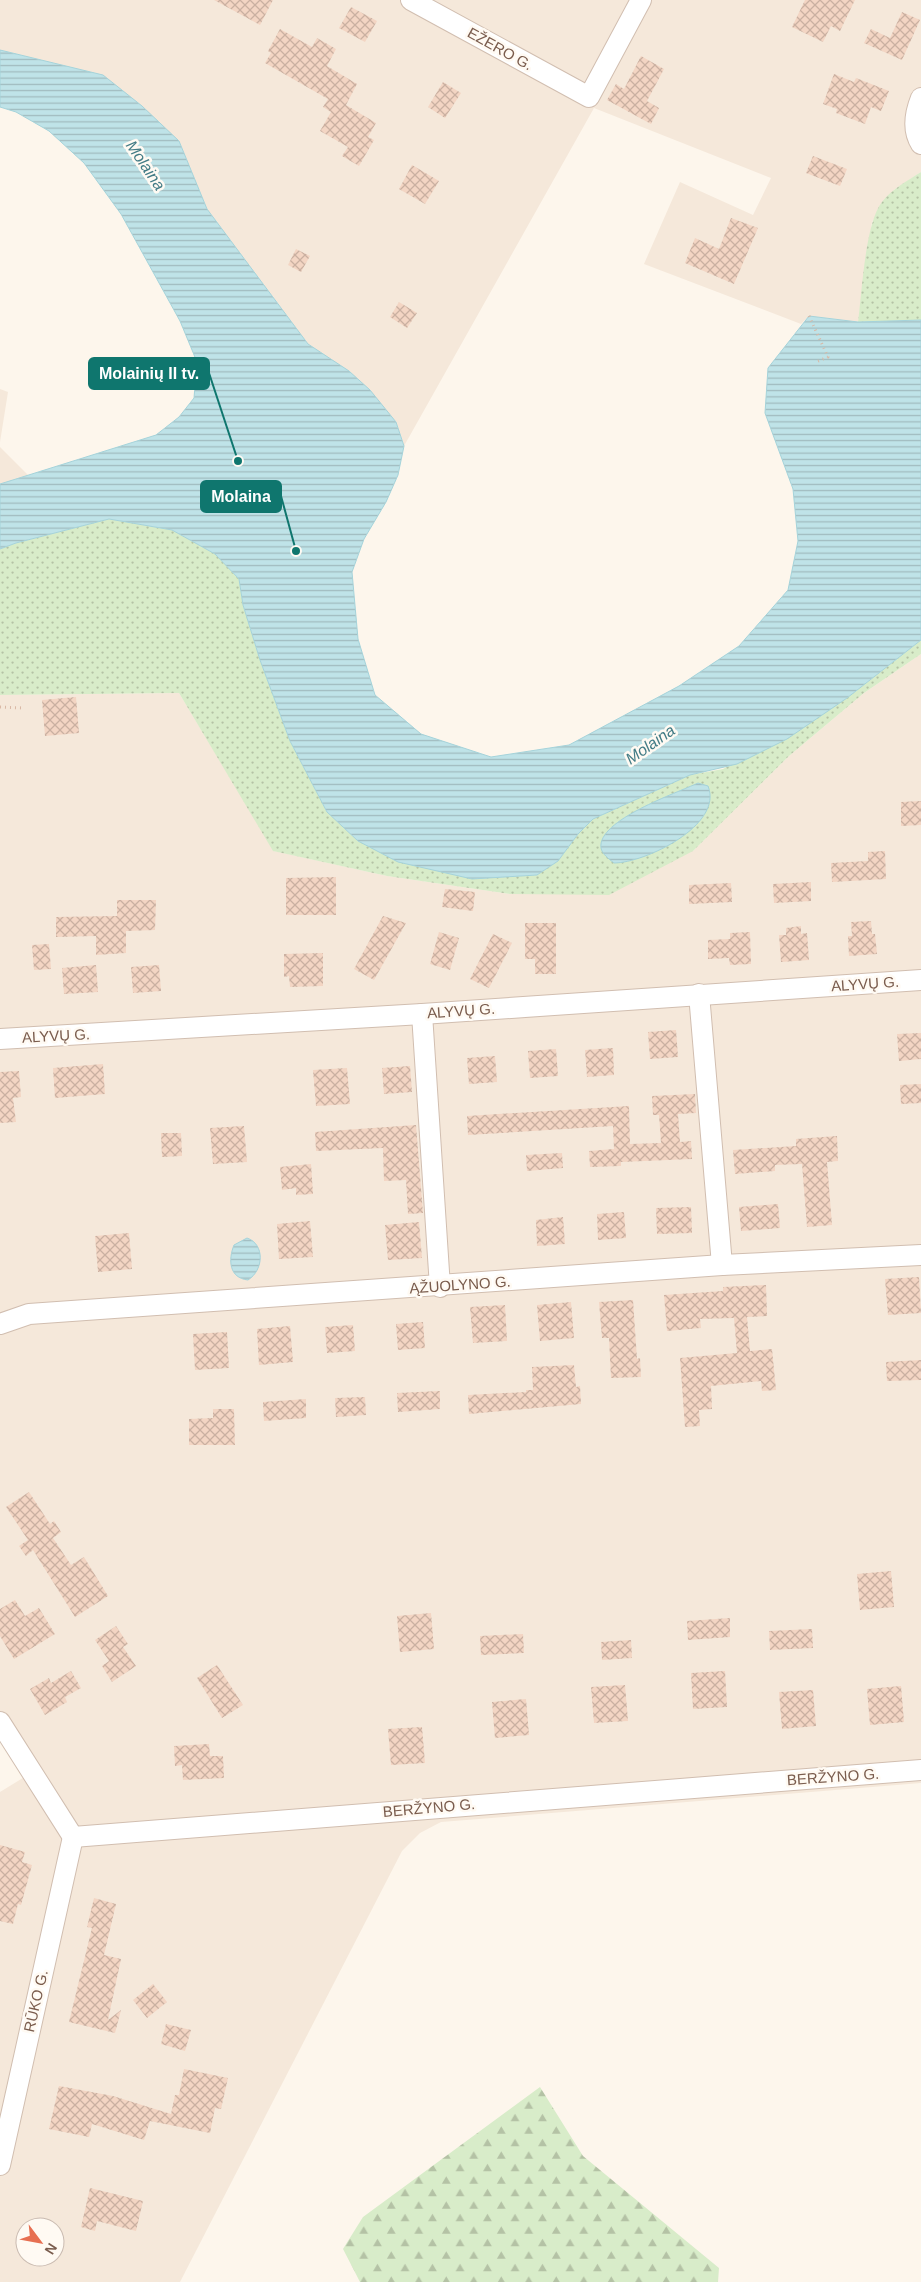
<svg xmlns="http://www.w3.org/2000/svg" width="921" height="2282" viewBox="0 0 921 2282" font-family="Helvetica,sans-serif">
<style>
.residential{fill:#f5e8da;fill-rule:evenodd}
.grass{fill:url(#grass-dots)}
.forest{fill:url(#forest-firs)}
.water{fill:url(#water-rules);stroke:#a5d3da}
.building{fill:url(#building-cross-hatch)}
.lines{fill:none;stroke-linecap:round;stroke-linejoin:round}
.street-casing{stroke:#d1beb0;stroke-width:22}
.path{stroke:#d9b8a5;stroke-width:3;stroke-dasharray:1 4;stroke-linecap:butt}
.street{stroke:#fff;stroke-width:20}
.labels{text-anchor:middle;stroke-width:5;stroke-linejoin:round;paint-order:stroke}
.street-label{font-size:15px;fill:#7a5c4d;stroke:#fffaf3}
.water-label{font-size:16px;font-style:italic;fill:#437c86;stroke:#fffaf3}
.leader{fill:none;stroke:#0f766e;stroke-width:2}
.callout-dot{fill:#0f766e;stroke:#fffaf3;stroke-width:2}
.callout{fill:#0f766e;stroke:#0f766e;stroke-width:2}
.callout-label{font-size:16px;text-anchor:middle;font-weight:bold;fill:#fff}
</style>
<defs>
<pattern id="grass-dots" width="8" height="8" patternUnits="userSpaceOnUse" patternTransform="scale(1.25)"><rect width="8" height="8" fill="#d8ecc9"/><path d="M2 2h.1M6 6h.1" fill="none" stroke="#b4c2a5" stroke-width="1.8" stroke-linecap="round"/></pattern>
<pattern id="forest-firs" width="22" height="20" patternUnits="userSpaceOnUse" patternTransform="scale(1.25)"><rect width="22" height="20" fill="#d8ecc9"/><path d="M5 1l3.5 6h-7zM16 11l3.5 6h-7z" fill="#b4c2a5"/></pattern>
<pattern id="water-rules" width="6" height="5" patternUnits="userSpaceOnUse" patternTransform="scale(1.25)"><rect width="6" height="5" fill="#bfe3e8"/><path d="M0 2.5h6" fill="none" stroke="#a0bbbe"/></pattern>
<pattern id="building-cross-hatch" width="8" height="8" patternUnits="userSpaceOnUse" patternTransform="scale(1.25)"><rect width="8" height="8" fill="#f3d5c3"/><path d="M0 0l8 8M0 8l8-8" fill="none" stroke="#cab0a1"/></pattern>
</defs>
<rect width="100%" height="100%" fill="#fdf6ec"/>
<g class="residential">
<polygon points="0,0 921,0 921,172 894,190 872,222 858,322 809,316 801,324 644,264 680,182 753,215 771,178 594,108 404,446 396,422 323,355 308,344 254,275 207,209 179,141 37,59 0,50"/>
<polygon points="0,389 8,392 0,442"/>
<polygon points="0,447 29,476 0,484"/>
<path d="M921,654v1129l-480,39 -21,11 -18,18 -222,431h-180v-490l31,-19 -31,-51v-1027l179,-2 95,158 113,25 123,18 183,-43 96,-95 75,-63zM25,2227h30v30h-30z"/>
</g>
<g class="grass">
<path d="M921,172v148l-63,2c4,-29 7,-99 24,-120 10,-13 25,-21 39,-30z"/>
<polygon points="109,519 172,530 215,554 239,579 243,605 260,660 290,741 327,812 358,841 472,879 537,875 558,861 578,834 593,819 690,775 723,769 847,698 921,640 921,654 864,693 789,756 693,851 609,895 510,894 387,876 273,851 179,693 0,695 0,549 16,543"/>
</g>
<polygon class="forest" points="540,2087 583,2156 719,2268 718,2282 360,2282 343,2249 363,2217"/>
<g class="water">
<polygon points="0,50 103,75 142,106 179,141 207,209 308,344 349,371 370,390 396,422 404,446 398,475 386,502 364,539 352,572 358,639 375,695 421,734 491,757 569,745 679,686 739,646 788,590 798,541 793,489 765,413 768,368 809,316 858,322 921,320 921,640 847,698 787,739 737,764 690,775 593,819 578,834 558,861 537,875 472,879 398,862 358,841 327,812 290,741 260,660 243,605 239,579 215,554 172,530 109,519 16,543 0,549 0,484 156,435 179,417 194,398 197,362 180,321 121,214 84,163 49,131 16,112 0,107"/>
<path d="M698,783l10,3c16,39 -63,77 -94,77 -5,-4 -12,-9 -13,-15 -4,-28 76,-55 97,-65z"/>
<path d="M247,1238c18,6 17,32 1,42 -19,-2 -20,-20 -14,-35z"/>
</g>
<g class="building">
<polygon points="214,0 273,0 260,25"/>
<polygon points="805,0 855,0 840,31 831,26 823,42 792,27"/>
<polygon points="351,7 377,21 365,42 339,28"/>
<polygon points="902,12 920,20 902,60 864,43 871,29 890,38"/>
<polygon points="280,29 312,47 317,38 336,49 327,66 357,84 346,105 376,123 368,137 374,140 359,166 342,156 348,147 320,131 331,112 323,107 328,99 265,63 271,53 268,51"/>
<polygon points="641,56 664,69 647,101 659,108 651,124 607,100 616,84 624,89"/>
<polygon points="834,74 854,82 856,78 889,91 881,111 871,107 865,124 836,113 837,109 823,104"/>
<polygon points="443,82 461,93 445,118 428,107"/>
<polygon points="813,156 847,169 840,186 806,173"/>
<polygon points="412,165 439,181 425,204 399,189"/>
<polygon points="731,218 758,228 734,284 685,263 695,238 719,249"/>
<polygon points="296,249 310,256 301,272 288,265"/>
<polygon points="399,302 417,313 407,328 390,317"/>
<polygon points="76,697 79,733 45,736 42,700"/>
<polygon points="921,801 921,825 901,826 901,802"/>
<polygon points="885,851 886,879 832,882 831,863 868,861 868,852"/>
<polygon points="336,877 336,915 286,915 286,878"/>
<polygon points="811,882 811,901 774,903 773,884"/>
<polygon points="731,883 732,902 689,904 689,885"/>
<polygon points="445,889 475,892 473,911 442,907"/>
<polygon points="117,900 156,900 155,930 126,931 126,953 96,955 96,936 56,937 56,917 117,916"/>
<polygon points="383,916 406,923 374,980 354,969"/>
<polygon points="871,921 872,934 875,934 877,954 849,956 848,936 852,936 851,922"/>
<polygon points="525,923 556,923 556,974 535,974 535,959 525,959"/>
<polygon points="801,926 801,934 807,933 809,960 781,962 779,935 786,935 786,928"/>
<polygon points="439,932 459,938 450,970 430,964"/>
<polygon points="750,932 751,964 730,965 729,958 708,959 708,940 730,939 730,933"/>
<polygon points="493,934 512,943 489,988 470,979"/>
<polygon points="49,944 51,969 34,970 32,945"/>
<polygon points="323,953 323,986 290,987 289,976 284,977 284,954"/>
<polygon points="96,965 98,992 64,994 62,968"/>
<polygon points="159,965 161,991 133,993 131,967"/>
<polygon points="676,1030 678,1057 650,1059 648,1032"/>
<polygon points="921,1033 921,1059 899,1061 897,1034"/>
<polygon points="613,1048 614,1075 587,1077 585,1050"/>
<polygon points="556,1049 558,1076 530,1078 528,1051"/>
<polygon points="495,1056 497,1082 469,1084 467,1058"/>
<polygon points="103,1064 105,1094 55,1098 53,1068"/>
<polygon points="410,1066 412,1092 384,1094 382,1068"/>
<polygon points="347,1068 350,1104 316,1106 313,1070"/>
<polygon points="19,1071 21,1097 13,1098 16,1122 0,1123 0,1072"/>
<polygon points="921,1084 921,1103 901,1104 900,1085"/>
<polygon points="695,1094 696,1113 678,1114 680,1142 691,1141 692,1159 621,1162 621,1166 590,1167 589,1151 614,1149 613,1126 468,1135 467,1116 629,1106 630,1144 661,1143 659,1115 653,1115 652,1096"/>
<polygon points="416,1125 423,1213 408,1214 406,1180 384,1181 383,1148 316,1151 315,1132"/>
<polygon points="244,1126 247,1162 213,1164 210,1128"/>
<polygon points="161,1133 181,1133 182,1156 162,1157"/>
<polygon points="837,1136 838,1161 827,1162 832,1225 807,1227 802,1164 775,1165 775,1171 735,1174 733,1150 796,1146 796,1139"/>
<polygon points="562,1153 563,1168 527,1171 526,1155"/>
<polygon points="311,1164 313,1194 296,1195 296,1188 282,1190 280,1167"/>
<polygon points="778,1204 780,1228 741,1231 739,1207"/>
<polygon points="691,1207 692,1233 657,1234 656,1208"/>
<polygon points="624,1212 626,1238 598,1240 597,1214"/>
<polygon points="563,1217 565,1244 537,1246 536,1220"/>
<polygon points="310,1221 313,1257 279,1259 277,1224"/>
<polygon points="419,1222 422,1258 388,1260 385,1225"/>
<polygon points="129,1233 132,1269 98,1272 95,1236"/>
<polygon points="919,1277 921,1313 888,1315 885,1279"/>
<polygon points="766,1285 767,1316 747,1317 750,1351 772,1349 776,1390 762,1391 761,1381 711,1386 712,1409 699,1410 700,1426 685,1427 680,1358 737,1353 734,1318 700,1319 701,1328 667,1331 664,1295 723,1291 723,1287"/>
<polygon points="633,1300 637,1359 640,1358 641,1377 611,1378 609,1338 602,1338 599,1302"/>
<polygon points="571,1302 574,1338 540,1341 537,1305"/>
<polygon points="505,1305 507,1341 473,1343 470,1307"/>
<polygon points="423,1322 425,1348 398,1350 396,1324"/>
<polygon points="353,1325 355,1351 327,1353 325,1327"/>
<polygon points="290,1326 293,1362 259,1365 257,1329"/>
<polygon points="227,1332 229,1368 195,1370 193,1334"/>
<polygon points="921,1360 921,1380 887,1381 886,1362"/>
<polygon points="574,1365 576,1387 580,1386 581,1404 469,1414 468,1395 526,1392 526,1390 533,1390 532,1367"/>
<polygon points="440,1391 440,1409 398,1412 397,1393"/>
<polygon points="365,1397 366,1415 336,1417 335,1398"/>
<polygon points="306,1399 306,1418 264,1421 263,1402"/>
<polygon points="213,1409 234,1409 235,1445 189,1445 189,1419 213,1418"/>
<polygon points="29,1492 50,1524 54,1521 61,1532 53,1538 71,1565 84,1557 108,1596 75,1617 33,1550 26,1556 19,1546 28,1540 6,1507"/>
<polygon points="891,1571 894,1607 860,1610 857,1574"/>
<polygon points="15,1600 25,1616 39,1608 55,1634 14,1659 0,1636 0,1609"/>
<polygon points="431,1613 434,1649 400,1652 397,1616"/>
<polygon points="730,1618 730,1637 688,1640 687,1621"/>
<polygon points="116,1626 128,1644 123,1647 136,1666 112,1682 102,1666 109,1661 95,1640"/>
<polygon points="812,1629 813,1648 770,1650 769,1631"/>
<polygon points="523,1634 524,1653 481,1655 480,1636"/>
<polygon points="631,1640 632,1658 602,1660 601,1642"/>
<polygon points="217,1665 243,1705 222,1718 197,1678"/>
<polygon points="71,1671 81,1688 65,1697 67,1702 45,1715 30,1689 49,1678 51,1683"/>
<polygon points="725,1671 727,1707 693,1709 691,1673"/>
<polygon points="625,1685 628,1721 594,1723 591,1687"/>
<polygon points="901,1686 904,1722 870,1725 867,1689"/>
<polygon points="813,1690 816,1726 782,1729 779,1692"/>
<polygon points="526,1699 529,1735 495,1738 492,1702"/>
<polygon points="422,1727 425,1763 391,1765 388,1729"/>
<polygon points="209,1744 210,1756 223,1756 224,1778 183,1780 182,1765 175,1766 174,1746"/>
<polygon points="0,1845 25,1852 22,1862 32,1865 21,1905 18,1904 13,1924 0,1921"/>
<polygon points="94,1898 116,1904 104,1955 121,1959 108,2020 121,2010 115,2033 69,2022 92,1928 87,1927"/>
<polygon points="153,1984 167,2002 147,2018 133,2000"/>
<polygon points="166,2024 191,2030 185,2051 161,2044"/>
<polygon points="184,2069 228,2078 221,2109 215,2108 210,2133 150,2121 144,2140 92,2124 89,2137 49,2129 59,2086 113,2096 171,2114 175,2095 179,2095"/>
<polygon points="90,2188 143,2201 136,2231 97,2221 95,2231 81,2227"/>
</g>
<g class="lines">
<defs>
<g id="street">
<polyline points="411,0 589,97 641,0"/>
<path d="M921,98c-6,15 -9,32 0,46"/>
<polyline points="699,994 722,1265"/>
<polyline points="422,1014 440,1287"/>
<polyline points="0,1039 422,1014 921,980"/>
<polyline points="0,1324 29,1314 722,1265 921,1255"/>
<polyline points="0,1722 73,1837"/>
<polyline points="73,1837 921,1770"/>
<polyline points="0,2165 73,1837"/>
</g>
</defs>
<use href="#street" class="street-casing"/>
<g class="path">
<polyline points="809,316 828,357 816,362"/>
<polyline points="0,707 23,708"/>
</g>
<use href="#street" class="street"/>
</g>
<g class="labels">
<g class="street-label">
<text transform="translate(500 49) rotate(29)" y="5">EŽERO G.</text>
<text transform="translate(865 984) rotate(-4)" y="5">ALYVŲ G.</text>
<text transform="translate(461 1011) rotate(-4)" y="5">ALYVŲ G.</text>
<text transform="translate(56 1036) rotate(-3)" y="5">ALYVŲ G.</text>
<text transform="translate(460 1285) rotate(-4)" y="5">ĄŽUOLYNO G.</text>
<text transform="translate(833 1777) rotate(-4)" y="5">BERŽYNO G.</text>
<text transform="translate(429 1808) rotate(-5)" y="5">BERŽYNO G.</text>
<text transform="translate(36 2001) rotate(-77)" y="5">RŪKO G.</text>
</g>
<g class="water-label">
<text transform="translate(146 165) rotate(56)" y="6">Molaina</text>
<text transform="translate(650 744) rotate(-35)" y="6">Molaina</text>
</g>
</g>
<path class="leader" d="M238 461L209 373M296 551L281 496"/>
<g class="callout-dot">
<circle cx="238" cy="461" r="5"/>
<circle cx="296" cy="551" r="5"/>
</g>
<g class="callout">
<rect x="89" y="358" width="120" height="31" rx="5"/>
<rect x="201" y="481" width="80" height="31" rx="5"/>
</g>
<g class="callout-label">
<text x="149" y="379">Molainių II tv.</text>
<text x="241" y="502">Molaina</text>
</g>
<g transform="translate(40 2242) rotate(122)"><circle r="24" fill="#fffaf3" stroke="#cabbb1"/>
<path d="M0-4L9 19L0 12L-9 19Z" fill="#e76f51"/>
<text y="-8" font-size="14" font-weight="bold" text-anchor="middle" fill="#7a5c4d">N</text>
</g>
</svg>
